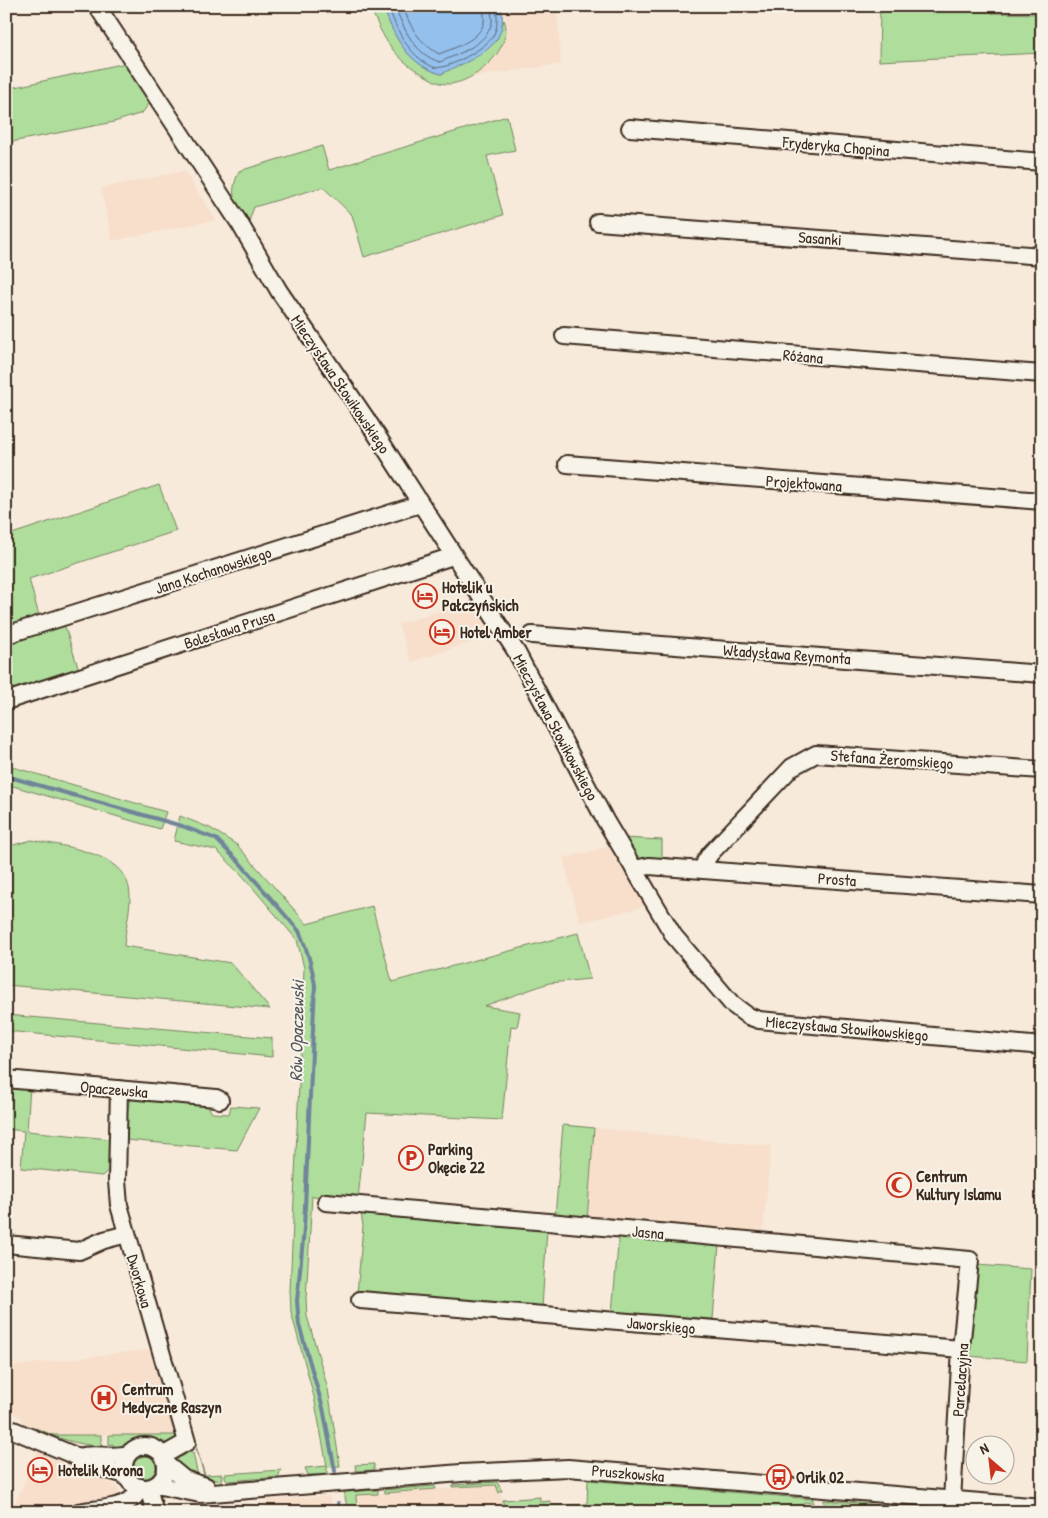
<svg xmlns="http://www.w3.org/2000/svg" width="1048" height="1518" viewBox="0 0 1048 1518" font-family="'Patrick Hand',sans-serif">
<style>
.built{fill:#f7dfcb}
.green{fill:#afdd9c;stroke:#75845d}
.water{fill:#93c0ed;stroke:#70849a}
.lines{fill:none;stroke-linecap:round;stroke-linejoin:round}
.shore{stroke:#5e6671;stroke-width:1}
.stream{stroke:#70849a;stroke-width:4}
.minor-casing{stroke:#3b2a1e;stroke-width:20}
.minor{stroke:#f7f3e8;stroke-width:16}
.labels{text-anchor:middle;stroke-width:4;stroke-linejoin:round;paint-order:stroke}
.street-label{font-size:16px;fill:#3b2a1e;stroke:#f7f3e8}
.poi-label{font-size:16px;font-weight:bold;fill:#3b2a1e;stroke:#f7f3e8;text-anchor:start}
.water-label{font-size:18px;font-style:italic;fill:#55575c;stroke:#f7f3e8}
</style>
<rect width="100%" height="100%" fill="#f7eadb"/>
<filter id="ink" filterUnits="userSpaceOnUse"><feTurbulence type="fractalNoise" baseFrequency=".02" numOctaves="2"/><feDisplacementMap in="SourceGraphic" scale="10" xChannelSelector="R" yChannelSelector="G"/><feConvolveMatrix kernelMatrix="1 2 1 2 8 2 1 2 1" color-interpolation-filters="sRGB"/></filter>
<g filter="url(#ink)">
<g class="built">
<polygon points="501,6 557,6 561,64 472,77 495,57 505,20"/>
<polygon points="184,171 216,220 112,241 101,188"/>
<polygon points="473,600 494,635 411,662 398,624"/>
<polygon points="611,846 646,906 580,923 563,858"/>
<polygon points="594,1128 771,1146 763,1232 765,1235 587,1220"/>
<polygon points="152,1349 177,1435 53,1435 22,1422 21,1417 6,1412 6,1367"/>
<polygon points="38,1451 117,1486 120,1495 32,1512 11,1512"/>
<polygon points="496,1485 503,1500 503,1512 357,1512 355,1498 356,1495"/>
<polygon points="329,1496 334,1512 269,1512 265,1500"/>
</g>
<g class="green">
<path d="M370,6h13c11,31 24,58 58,68l56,-34 7,-20c12,28 -36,71 -64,63 -5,-1 -10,-5 -14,-7 -32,-17 -43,-37 -56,-70z"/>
<polygon points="880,6 992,6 992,13 1042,14 1042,53 879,61"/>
<polygon points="126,63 147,95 149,104 142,113 114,122 6,143 6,89"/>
<path d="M507,116l8,34 -28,6 16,59 -139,42 -12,-42 -29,-28 -69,20 -5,14c-16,-20 -20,-26 -10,-50l83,-25 7,24z"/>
<polygon points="159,485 176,531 29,579 40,619 6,630 6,536"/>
<polygon points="64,624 79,670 6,693 6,642"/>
<polygon points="6,765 166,812 160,829 6,784"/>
<polygon points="180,816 210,828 237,845 307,924 372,906 392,982 578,933 590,979 549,983 484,1006 520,1012 517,1027 511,1026 502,1120 367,1113 358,1199 312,1196 306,1299 307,1316 328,1389 340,1466 327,1467 327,1475 308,1475 305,1468 327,1466 314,1397 291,1312 290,1291 304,968 297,940 242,875 216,850 174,841"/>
<polygon points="623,838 662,840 662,857 670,858 670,863 637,858"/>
<path d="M32,840c34,7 98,12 98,57 0,16 -5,33 -6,49l107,17 39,46 -264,-24v-138z"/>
<polygon points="6,1015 272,1038 272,1057 6,1031"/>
<polygon points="29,1086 30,1086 27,1131 110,1139 110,1169 102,1176 21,1168 24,1131 6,1129 6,1088 24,1090"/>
<polygon points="141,1096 205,1102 212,1113 229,1114 231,1106 259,1108 237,1150 126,1140 126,1113 131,1099"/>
<polygon points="563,1125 594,1128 587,1220 555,1216"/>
<polygon points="361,1213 547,1229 542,1308 357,1294 363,1226"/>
<polygon points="619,1235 719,1244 713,1319 612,1312"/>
<polygon points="978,1265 1031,1269 1027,1361 968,1356 975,1267"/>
<path d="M35,1428l18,7h48v11c-24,-1 -44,-8 -66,-18z"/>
<path d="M109,1435h68l1,3 -11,5c-30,-12 -27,-3 -53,5l-1,-4 -4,1z"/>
<polygon points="196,1447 205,1475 222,1474 221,1481 205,1478"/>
<polygon points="184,1451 193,1453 198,1476 190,1474 177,1465 178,1458 185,1455"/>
<circle cx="145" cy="1467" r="11"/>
<polygon points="374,1464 374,1470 356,1471 355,1465"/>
<polygon points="281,1470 278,1477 228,1481 225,1478 225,1474"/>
<polygon points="588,1480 813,1499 813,1503 804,1502 804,1512 503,1512 503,1500 540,1497 540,1502 550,1501 551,1506 587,1504"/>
<polygon points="497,1482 502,1491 499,1493 496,1485 452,1487 453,1485"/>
<polygon points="435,1486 436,1489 385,1493 384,1490"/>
<polygon points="378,1490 378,1494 356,1495 357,1512 348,1512 344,1492"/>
<polygon points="824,1500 915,1508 915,1510 971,1512 915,1512 824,1504"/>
</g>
<path class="water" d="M383,6h118c10,43 -30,53 -60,68 -34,-10 -47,-37 -58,-68z"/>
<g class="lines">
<g class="shore">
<path d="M388,6c9,25 20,49 45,61 12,5 54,-20 60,-31 6,-11 4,-18 3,-30"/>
<path d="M395,6c8,22 20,49 45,56 18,-8 47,-17 52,-40 1,-5 -2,-11 -2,-16"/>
<path d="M403,6c7,22 16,36 36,48 15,-6 41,-14 45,-32 1,-5 -1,-11 -1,-16"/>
</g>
<g class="stream">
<path d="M6,776l176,50 34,13 24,24 59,68c8,18 13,35 16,54l-11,244 -7,72 2,24 24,83 12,63"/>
<polyline points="338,1503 339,1512"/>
</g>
<defs>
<g id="minor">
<polyline points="97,6 240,224 279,291 367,420 517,653 605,820 674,936 732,1004 748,1016 759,1020 1042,1046"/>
<polyline points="630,128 1042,162"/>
<polyline points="598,222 1042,256"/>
<polyline points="564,336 1042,374"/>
<polyline points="567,464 1042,501"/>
<polyline points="6,635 420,504"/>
<polyline points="532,635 1042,674"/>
<polyline points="6,701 453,556"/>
<polyline points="634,869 649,866 1042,895"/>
<polyline points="705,870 705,862 710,854 792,767 816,754 1042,770"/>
<polyline points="6,1079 216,1098 220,1100"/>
<polyline points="119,1089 117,1181 119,1205 187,1442 164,1455"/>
<polyline points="326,1202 970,1260 961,1349 952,1500"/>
<polyline points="6,1244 79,1251 104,1240 127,1234"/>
<polyline points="360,1300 961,1349"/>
<polyline points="6,1427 78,1457 83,1463 126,1475"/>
<circle cx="145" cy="1467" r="21"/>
<path d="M78,1457c17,-5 34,2 50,-3"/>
<polyline points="167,1465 184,1479 206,1486"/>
<polyline points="156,1485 200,1494 461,1473 568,1468 1042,1507"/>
<polyline points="148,1488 155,1512"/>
<path d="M78,1512c19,-4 56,-2 62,-25"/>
</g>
</defs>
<use href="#minor" class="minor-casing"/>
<use href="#minor" class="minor"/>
</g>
</g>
<defs>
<symbol id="hotel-ring" viewBox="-11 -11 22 22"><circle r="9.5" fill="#f7f3e8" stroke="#c8321e" stroke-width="1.5"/><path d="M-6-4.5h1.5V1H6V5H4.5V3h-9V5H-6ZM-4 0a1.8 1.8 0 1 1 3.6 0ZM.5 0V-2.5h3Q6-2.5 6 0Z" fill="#c8321e"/></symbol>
<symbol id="parking-ring" viewBox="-11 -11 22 22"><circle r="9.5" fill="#f7f3e8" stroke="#c8321e" stroke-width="1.5"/><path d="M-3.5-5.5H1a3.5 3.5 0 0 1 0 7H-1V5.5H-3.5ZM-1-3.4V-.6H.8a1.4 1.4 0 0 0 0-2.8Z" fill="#c8321e"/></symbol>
<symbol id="mosque-ring" viewBox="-11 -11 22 22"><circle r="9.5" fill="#f7f3e8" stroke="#c8321e" stroke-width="1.5"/><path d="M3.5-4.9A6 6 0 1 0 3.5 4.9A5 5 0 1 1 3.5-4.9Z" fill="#c8321e"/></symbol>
<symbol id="hospital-ring" viewBox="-11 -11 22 22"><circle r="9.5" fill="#f7f3e8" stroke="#c8321e" stroke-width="1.5"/><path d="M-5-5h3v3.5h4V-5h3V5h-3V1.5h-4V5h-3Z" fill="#c8321e"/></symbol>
<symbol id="bus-ring" viewBox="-11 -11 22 22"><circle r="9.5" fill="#f7f3e8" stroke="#c8321e" stroke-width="1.5"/><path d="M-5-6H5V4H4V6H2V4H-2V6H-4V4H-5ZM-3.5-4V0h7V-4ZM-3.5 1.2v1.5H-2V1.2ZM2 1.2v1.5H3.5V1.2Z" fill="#c8321e"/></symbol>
</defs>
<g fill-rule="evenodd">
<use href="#hotel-ring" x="411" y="582" width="28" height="28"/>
<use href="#hotel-ring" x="428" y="618" width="28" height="28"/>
<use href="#parking-ring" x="397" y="1144" width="28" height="28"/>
<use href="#mosque-ring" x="885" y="1171" width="28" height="28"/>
<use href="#hospital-ring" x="90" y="1384" width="28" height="28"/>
<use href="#hotel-ring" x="26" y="1456" width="28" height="28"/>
<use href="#bus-ring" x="765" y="1463" width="28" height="28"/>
</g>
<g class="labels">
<g class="street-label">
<text transform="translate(836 146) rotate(5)" y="6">Fryderyka Chopina</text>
<text transform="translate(820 238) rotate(4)" y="6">Sasanki</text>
<text transform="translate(803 356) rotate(5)" y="6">Różana</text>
<text transform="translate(341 384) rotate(56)" y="6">Mieczysława Słowikowskiego</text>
<text transform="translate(804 483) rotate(4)" y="6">Projektowana</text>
<text transform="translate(213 570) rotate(-18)" y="6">Jana Kochanowskiego</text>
<text transform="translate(229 629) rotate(-18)" y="6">Bolesława Prusa</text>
<text transform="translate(787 654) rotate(4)" y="6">Władysława Reymonta</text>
<text transform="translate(556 727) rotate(62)" y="6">Mieczysława Słowikowskiego</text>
<text transform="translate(892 759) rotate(4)" y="6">Stefana Żeromskiego</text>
<text transform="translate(837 879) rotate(4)" y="6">Prosta</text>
<text transform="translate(847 1028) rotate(5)" y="6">Mieczysława Słowikowskiego</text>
<text transform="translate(114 1089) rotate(5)" y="6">Opaczewska</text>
<text transform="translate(648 1232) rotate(5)" y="6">Jasna</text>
<text transform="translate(140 1281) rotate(74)" y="6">Dworkowa</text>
<text transform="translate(661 1325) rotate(5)" y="6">Jaworskiego</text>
<text transform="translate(960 1380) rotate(-86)" y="6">Parcelacyjna</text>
<text transform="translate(628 1473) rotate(5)" y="6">Pruszkowska</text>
</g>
<g class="poi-label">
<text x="442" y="593">Hotelik u<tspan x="442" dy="18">Pałczyńskich</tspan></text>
<text x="460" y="638">Hotel Amber</text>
<text x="428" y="1155">Parking<tspan x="428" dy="18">Okęcie 22</tspan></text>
<text x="916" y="1182">Centrum<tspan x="916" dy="18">Kultury Islamu</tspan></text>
<text x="122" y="1395">Centrum<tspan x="122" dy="18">Medyczne Raszyn</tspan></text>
<text x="58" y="1476">Hotelik Korona</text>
<text x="796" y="1483">Orlik 02</text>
</g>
<g class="water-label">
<text transform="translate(297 1031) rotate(-89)" y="6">Rów Opaczewski</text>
</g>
</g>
<rect width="1048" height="1518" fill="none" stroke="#f7f3e8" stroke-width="25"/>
<rect x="12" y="12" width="1023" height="1493" fill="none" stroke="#3b2a1e" stroke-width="2" filter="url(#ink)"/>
<g transform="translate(990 1460) rotate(332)"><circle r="24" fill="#f7f3e8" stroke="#aca397"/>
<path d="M0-4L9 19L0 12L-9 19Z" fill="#c8321e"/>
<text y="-8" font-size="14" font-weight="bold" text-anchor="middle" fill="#3b2a1e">N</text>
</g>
</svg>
